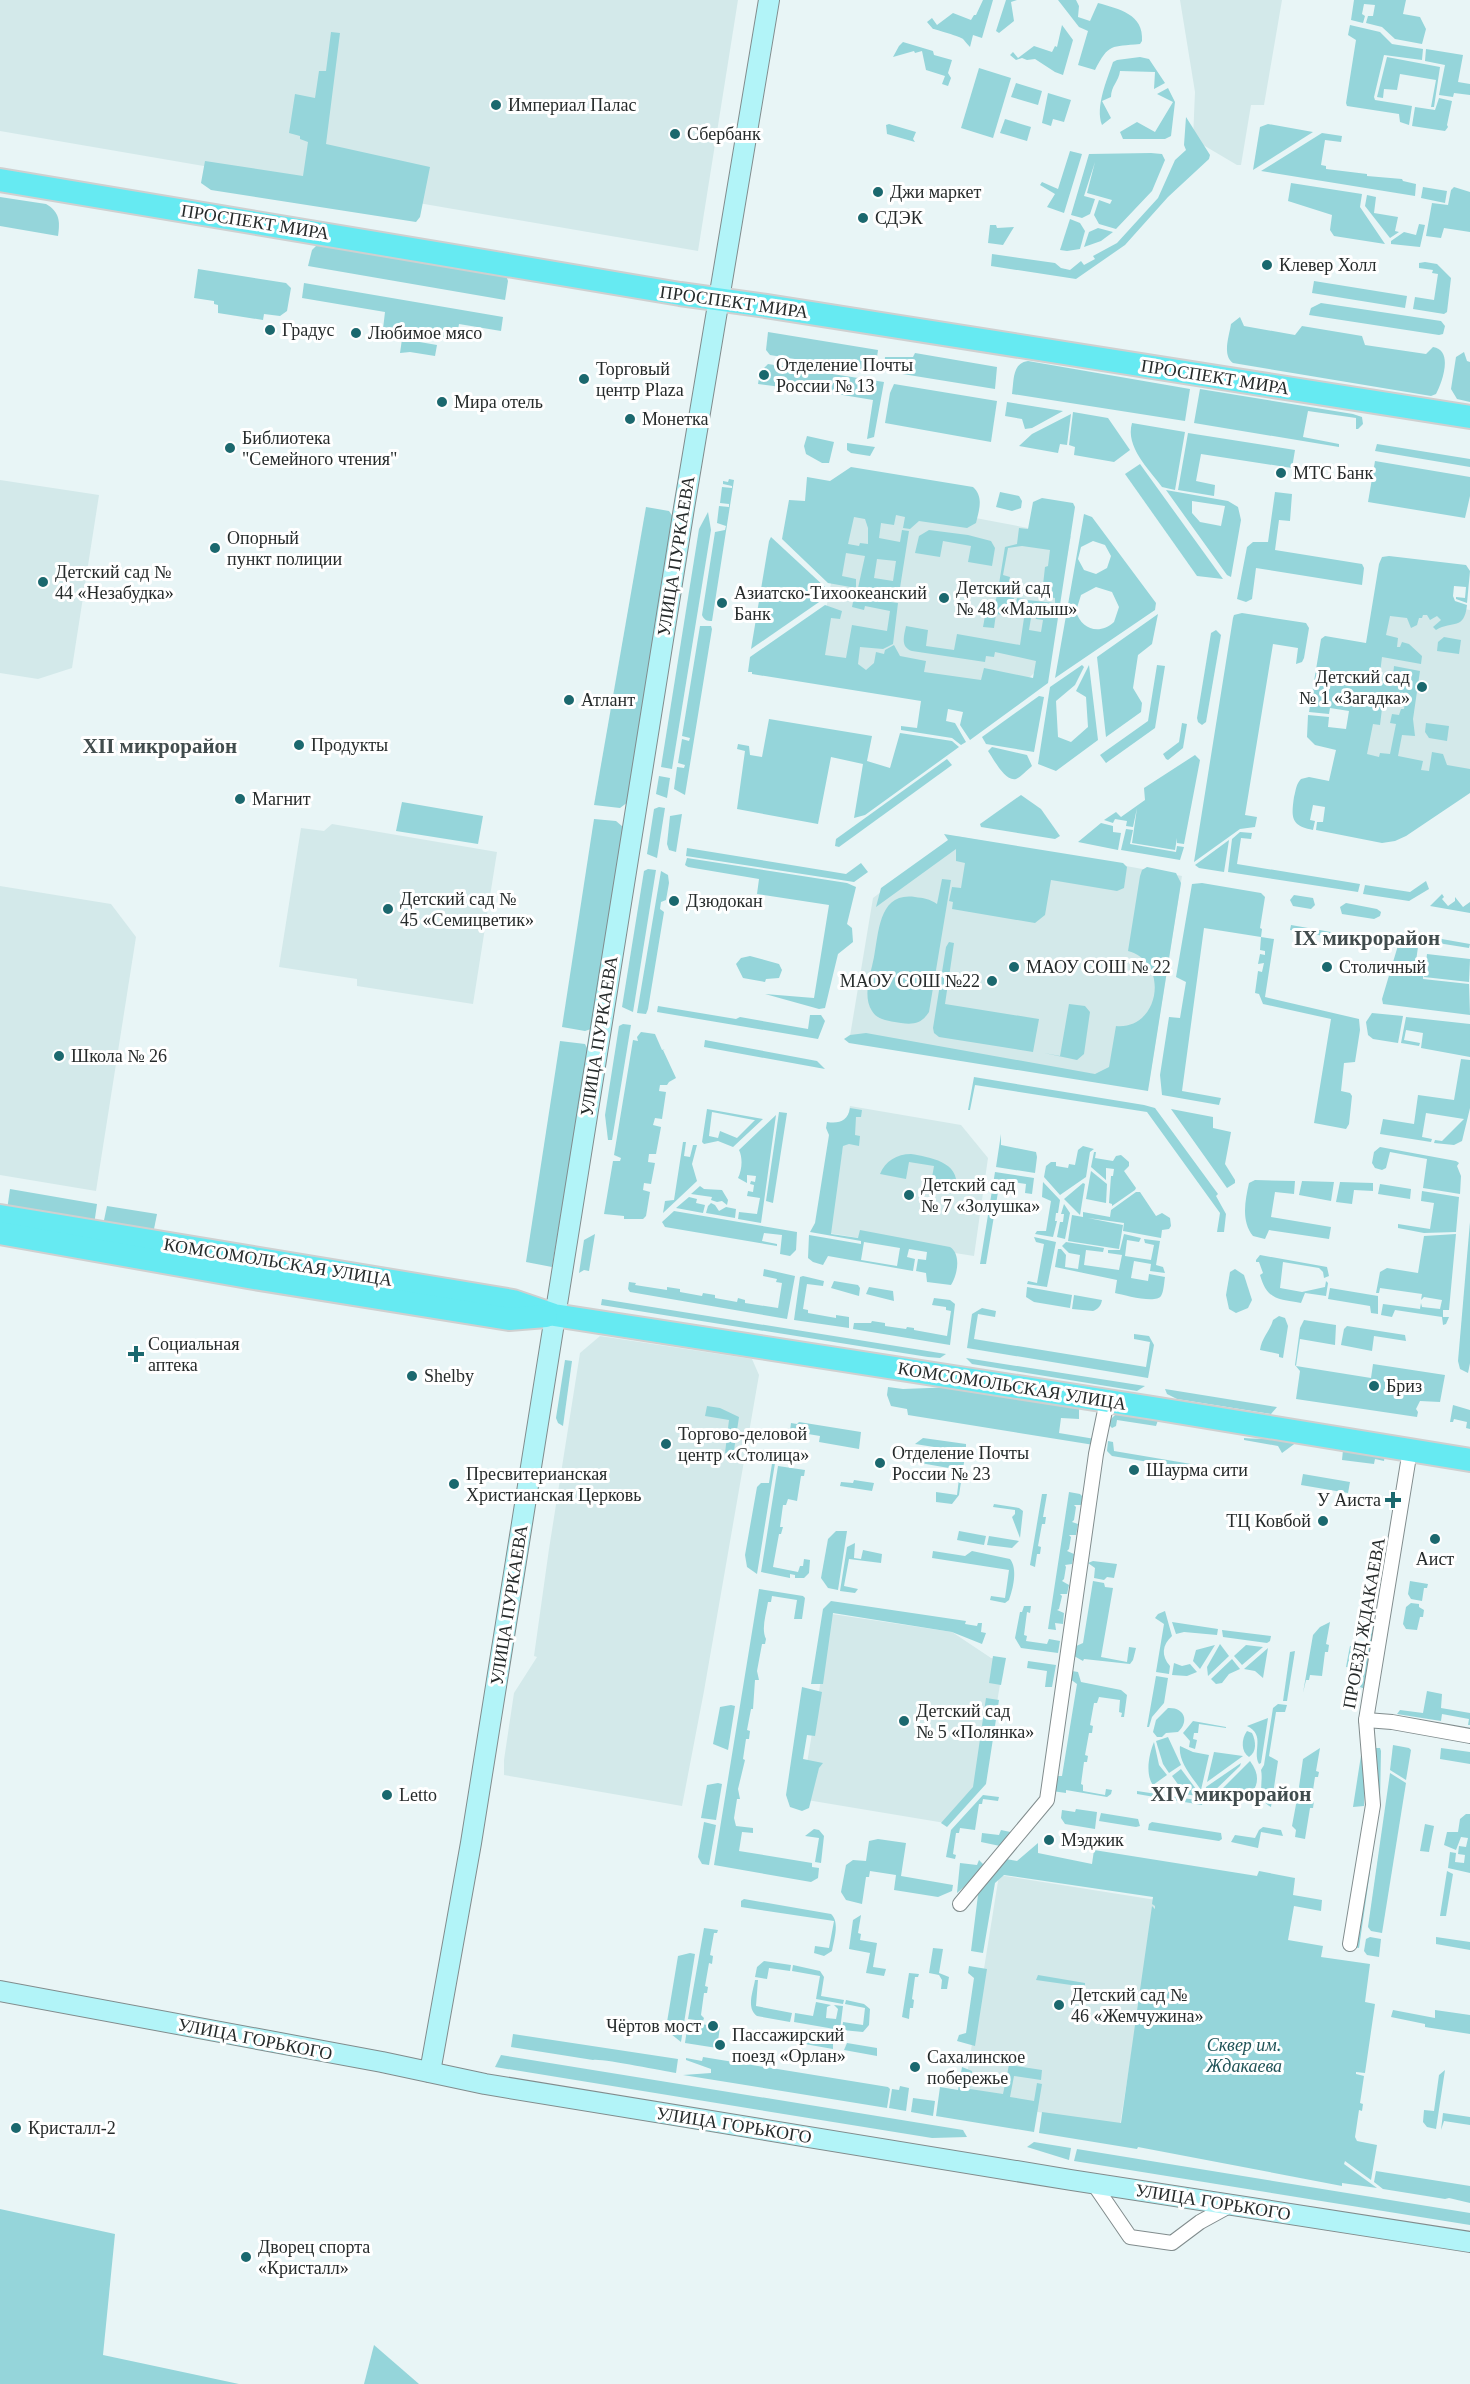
<svg xmlns="http://www.w3.org/2000/svg" width="1470" height="2384" viewBox="0 0 1470 2384" font-family="Georgia,serif">
<style>
.built{fill:#d3e9ea}
.green{fill:#95d5da;fill-rule:evenodd}
.lines{fill:none;stroke-linecap:round;stroke-linejoin:round}
.street-casing{stroke:#818c8d;stroke-width:16}
.secondary-casing{stroke:#818c8d;stroke-width:22}
.primary-casing{stroke:#cfd0d0;stroke-width:26}
.street{stroke:#fff;stroke-width:14}
.secondary{stroke:#b2f4f8;stroke-width:20}
.primary{stroke:#66eaf2;stroke-width:22}
.poi-dot{fill:#1b686e;stroke:#fff;stroke-width:2}
.labels{text-anchor:middle;stroke-width:6;stroke-linejoin:round;paint-order:stroke}
.poi-label{font-size:18px;fill:#262b2b;stroke:#fff;text-anchor:start}
.street-label{font-size:18px;fill:#262b2b;stroke:#fff}
.park-label{font-size:18px;font-style:italic;fill:#1e5256;stroke:#fff}
.quarter-label{font-size:21px;font-weight:bold;fill:#414c4d;stroke:#fff}
</style>
<rect width="100%" height="100%" fill="#e8f5f6"/>
<g class="built">
<polygon points="0,0 738,0 698,251 0,131"/>
<polygon points="1180,0 1282,0 1264,105 1251,105 1241,165 1237,165 1193,139 1195,92"/>
<polygon points="0,480 99,495 72,668 38,679 0,673"/>
<polygon points="848,494 1071,536 1047,660 1009,698 816,662"/>
<polygon points="1389,597 1470,610 1470,782 1361,764"/>
<polygon points="332,824 497,852 473,1004 357,986 357,979 279,967 301,828 324,831"/>
<polygon points="956,836 1182,876 1149,1083 850,1036 873,898"/>
<polygon points="0,886 111,904 136,937 96,1191 0,1175"/>
<polygon points="850,1106 961,1125 988,1158 974,1256 828,1233"/>
<polygon points="600,1336 752,1359 759,1375 704,1691 682,1806 504,1775 504,1760 514,1693 537,1657 534,1656 549,1549 580,1353"/>
<polygon points="832,1614 952,1632 991,1658 1004,1660 984,1782 945,1823 801,1799"/>
<polygon points="999,1875 1156,1900 1120,2125 963,2100"/>
</g>
<g class="green">
<path d="M983,0h10l-11,38 -9,-3 -3,12c-3,-3 -5,-6 -7,-8 -2,-2 -28,-10 -30,-10l-6,-7 5,-4 5,7 16,-12 18,7 3,-5h2z"/>
<polygon points="1006,0 1017,0 1011,2 1014,21 999,33 996,31"/>
<path d="M1058,0h18l3,6 -1,11 12,4 8,-18c21,6 46,11 44,38l-2,3c-29,3 -31,-1 -45,26l-17,-5 10,-34 -9,-4z"/>
<polygon points="1354,0 1406,0 1403,14 1420,17 1426,29 1422,44 1395,39 1382,27 1366,23 1368,16 1373,16 1375,5 1364,4 1362,14 1365,16 1363,23 1351,20"/>
<polygon points="1062,25 1073,40 1063,75 1055,72 1035,59 1027,60 1022,58 1016,60 1010,55 1013,52 1018,58 1034,46 1052,52 1055,46 1057,47"/>
<polygon points="1350,25 1380,32 1392,44 1423,49 1422,60 1384,55 1374,97 1375,100 1412,106 1409,125 1400,122 1399,114 1347,106 1346,103 1356,40 1348,35"/>
<polygon points="331,32 340,33 326,144 430,167 420,217 416,222 211,190 201,183 205,161 303,176 308,142 300,139 300,136 289,133 295,94 315,98 319,71 326,71"/>
<polygon points="903,42 933,51 934,55 952,60 948,73 951,78 948,86 942,84 945,76 926,70 922,51 915,53 914,51 893,57 899,46"/>
<polygon points="1426,49 1463,55 1458,82 1470,84 1470,95 1454,93 1453,97 1439,95 1445,65 1425,61"/>
<path d="M1140,57l9,2 16,24 -11,6 1,-17 -35,-1c-1,10 -9,15 -9,26l-9,4 9,17 -9,7c-7,-18 5,-45 11,-63l4,-2z"/>
<polygon points="1387,57 1440,67 1434,107 1431,107 1436,80 1400,74 1397,90 1384,89 1383,98 1377,97"/>
<polygon points="979,68 1011,78 993,138 961,128"/>
<polygon points="1016,83 1042,91 1038,105 1011,97"/>
<polygon points="1168,88 1175,102 1171,136 1165,139 1123,139 1120,132 1137,122 1155,132 1173,102 1157,94"/>
<polygon points="1048,93 1071,100 1064,122 1053,119 1051,126 1042,123"/>
<polygon points="1439,98 1452,101 1447,125 1448,127 1445,131 1412,126 1415,107 1435,110"/>
<polygon points="1186,117 1210,155 1209,159 1168,197 1125,245 1076,279 991,266 992,254 1055,263 1061,268 1070,270 1081,261 1084,265 1095,259 1093,256 1117,243 1158,198 1175,160 1186,150 1184,145"/>
<polygon points="1005,119 1031,127 1027,141 1000,133"/>
<polygon points="889,124 916,132 913,139 915,142 887,134 886,125"/>
<polygon points="1268,124 1313,132 1253,170 1260,127"/>
<polygon points="1322,133 1342,136 1341,142 1325,140 1321,165 1326,166 1326,169 1367,174 1367,176 1402,179 1403,181 1416,184 1415,196 1261,171"/>
<polygon points="1070,151 1082,154 1064,213 1047,207 1055,194 1040,185 1042,182 1058,189"/>
<polygon points="1151,153 1162,154 1165,160 1152,191 1116,229 1099,224 1094,215 1099,200 1110,204 1112,200 1087,193 1095,162 1084,196 1095,199 1090,214 1082,218 1071,215 1089,154"/>
<polygon points="1291,183 1362,194 1360,207 1385,244 1334,236 1330,230 1332,215 1288,201"/>
<polygon points="1423,187 1447,191 1445,203 1421,198"/>
<polygon points="1454,187 1470,192 1470,232 1444,228 1441,238 1426,236 1432,203 1448,205 1451,190"/>
<polygon points="1367,195 1376,197 1374,213 1398,217 1395,231 1399,232 1390,238 1365,206"/>
<path d="M0,197l46,7c14,8 14,18 12,32l-58,-10z"/>
<polygon points="1070,219 1080,223 1085,231 1080,249 1067,251 1060,250"/>
<polygon points="1419,224 1425,225 1420,247 1391,244 1391,241 1404,232 1416,235"/>
<polygon points="990,225 996,225 997,228 1014,227 1003,245 988,243"/>
<polygon points="1098,228 1113,232 1101,241 1084,247 1089,232"/>
<polygon points="319,243 506,275 508,281 505,300 308,266 312,250"/>
<polygon points="1425,262 1437,264 1451,278 1447,312 1444,314 1413,309 1415,297 1434,300 1438,274 1432,273 1433,270 1419,268 1419,263"/>
<polygon points="198,269 286,283 291,288 287,311 280,316 264,314 263,320 218,313 218,305 214,304 214,301 194,298"/>
<polygon points="1314,281 1407,296 1405,308 1312,293"/>
<polygon points="304,283 503,317 501,331 459,324 456,341 443,339 444,331 434,329 428,336 383,329 385,312 302,298"/>
<polygon points="1321,303 1441,321 1445,326 1443,334 1439,335 1309,315 1311,308"/>
<path d="M1240,317l4,9 51,9 7,-9 60,10 3,9 61,9 7,-7c21,3 9,36 3,47l-5,2 -198,-33c-11,-8 -4,-26 -2,-39z"/>
<polygon points="768,332 878,350 875,372 770,355 766,350"/>
<polygon points="402,339 437,345 435,356 410,352 400,353"/>
<polygon points="1464,352 1467,361 1470,362 1470,402 1457,399 1451,389 1456,357"/>
<polygon points="915,353 997,367 995,389 884,371 885,357 913,357"/>
<path d="M1028,361l162,28 -5,32 -173,-27c2,-13 0,-31 16,-33z"/>
<polygon points="768,364 884,382 874,437 867,439 873,400 782,385 781,387 758,384 760,372"/>
<polygon points="894,384 997,401 991,442 885,423 890,393"/>
<polygon points="1200,389 1353,414 1362,417 1363,424 1358,429 1356,429 1356,418 1308,411 1303,437 1339,444 1339,447 1194,423"/>
<polygon points="1007,402 1063,411 1032,428 1025,429 1022,419 1005,416"/>
<polygon points="1073,412 1108,418 1130,450 1114,462 1074,455 1075,447 1069,445"/>
<polygon points="1071,414 1067,445 1060,444 1058,453 1019,446 1032,434"/>
<path d="M1132,423l53,9 -10,58 -13,-3c-13,-18 -37,-40 -30,-64z"/>
<polygon points="1188,433 1295,450 1292,468 1201,454 1196,481 1215,485 1214,496 1178,490"/>
<polygon points="807,436 834,442 829,463 822,463 806,454 804,446"/>
<polygon points="847,443 875,447 870,456 851,453 847,450"/>
<polygon points="1377,444 1470,459 1470,467 1375,451"/>
<polygon points="1375,461 1470,477 1470,496 1465,518 1368,502"/>
<polygon points="1140,464 1223,579 1197,576 1125,474"/>
<path d="M851,467l122,20c11,10 6,23 3,36l-9,5 -48,-7 -9,8 -7,-1 2,-11 -9,-2 -2,10 -13,-2 -2,15 21,4 2,-12 7,1 -10,63 -41,-6 7,-32 -19,-3 -4,23 14,3v9l-28,-5 -46,-44 7,-39 16,1 2,-24 23,4zM854,517l11,2 3,9v16l-8,-1 -1,3 -11,-2zM877,559l19,2 -3,20 -19,-3z"/>
<path d="M729,479l5,1 -22,141c-5,0 -8,-1 -10,-6l13,-83 10,-2 1,-4 -9,-3 2,-17 10,1v-3l-9,-1 2,-16 10,1v-2l-9,-2v-3l5,1z"/>
<path d="M1166,490l62,11 10,6 3,13 -10,57 -4,-2zM1192,501l33,5 -4,20 -21,-4 -8,-9z"/>
<polygon points="1000,492 1019,496 1022,501 1021,508 1012,511 996,507"/>
<polygon points="1275,492 1292,494 1290,521 1279,520 1275,550 1362,564 1364,568 1362,585 1256,568 1252,599 1246,602 1237,599 1247,547 1253,542 1268,542"/>
<path d="M1042,498l31,5 2,4 -27,176 -78,57 -10,-15 3,-13 -15,-3 -2,12 9,2 11,19 -5,3 -9,-7 -51,-8v-4l16,2 4,-27 -169,-27v-2h-4l2,-15 75,-52 17,6 -2,8 -9,-1 -6,37 21,3 6,-33 35,6 3,-20 -25,-5 -1,4 -12,-3 2,-10 44,6 -5,41 -10,5 -23,-2 -2,17 8,6 8,-7 2,-11 8,2 1,-4 9,-5 6,11 26,5 -2,11 57,8 3,-12 49,10 3,-17 -41,-9 -1,5 -8,-1 -1,6 -73,-11c-12,-4 -8,-15 -6,-25l22,4 -2,16 28,4 3,-16 63,11 4,-27 -28,-4 -2,14 -11,-1 2,-11h7l5,-21 17,3 -2,18 2,1 3,-19 9,1 8,19h-3l-2,12 12,2 2,-12 -7,-1 -9,-19 28,3v-5l-13,-2v-2l3,-27 3,-1 2,-16 -28,-4 -14,2 -5,27 7,2 -3,14 -9,-1 7,-43 12,-3 2,-16 9,1 5,-27z"/>
<polygon points="646,507 669,511 673,517 628,802 620,808 594,805"/>
<polygon points="708,512 711,530 672,769 661,767 699,529"/>
<path d="M1084,514l8,3 64,86 -1,7 -100,68zM1093,541l12,4 6,11 -4,12 -11,6 -12,-4 -6,-11 3,-12zM1096,587l16,5 7,15 -5,15c-14,13 -33,8 -38,-11l5,-16z"/>
<polygon points="929,530 968,535 991,541 995,548 992,566 968,562 971,546 943,541 940,557 915,553 919,536"/>
<polygon points="771,537 825,587 822,600 751,649 769,541"/>
<path d="M1389,556l77,9 4,6 -3,32 -11,-4v-2l9,1 1,-11 -12,-1 -1,10 2,5 12,4c-3,26 -14,15 -31,25l-3,-3 8,-7 -4,-4 -7,4 -3,-5h-4l-1,3h-3l-2,7 -6,3 -4,-10 -17,-2 -4,19 12,3 -1,9h3l2,-5 7,2 13,12 -1,8 -39,-7 -2,16 13,3 1,-10 26,5 -7,48 2,17 -13,-1 -4,21 25,5 -2,9 8,1 3,-19 11,2 4,11 23,4v24l-64,43 -11,5 -13,2 -66,-13 1,-8h6l2,-15 -12,-2 -3,15 5,1 -2,9c-22,-4 -22,-12 -19,-33 2,-7 2,-13 7,-18l8,-2 20,4 7,-31 -21,-5 -8,-8 1,-22 21,2 -1,10 18,2 3,-18 -19,-3 -1,6 -20,-2 12,-73 4,-3 41,7 13,-79 3,-7zM1384,692l22,4 -2,13h-3l-2,6 -7,-1 -2,9 6,1 -6,30 -10,-1 -1,4 -12,-3 6,-30 7,1z"/>
<polygon points="1242,613 1306,623 1309,628 1304,658 1302,662 1296,664 1298,648 1273,644 1245,815 1257,817 1255,827 1240,829 1194,862 1233,618 1234,615"/>
<polygon points="1158,614 1152,644 1138,655 1133,688 1142,703 1141,712 1106,737 1097,657"/>
<polygon points="700,626 711,626 712,629 685,795 674,789 677,767 684,768 685,765 678,763 682,739 689,741 690,738 682,736"/>
<polygon points="1216,630 1221,635 1206,722 1202,725 1198,722 1197,718 1211,633"/>
<polygon points="1444,637 1461,640 1459,654 1437,651 1438,642"/>
<polygon points="1082,665 1084,667 1075,685 1056,701 1058,737 1071,742 1088,727 1086,697 1076,691 1089,665 1098,740 1056,771 1038,764 1050,687"/>
<polygon points="1157,665 1165,666 1155,728 1106,763 1100,755 1148,721"/>
<polygon points="1039,696 1044,697 1034,752 986,744 982,737"/>
<polygon points="769,719 872,736 867,761 890,768 900,733 952,741 959,747 865,815 854,818 863,764 831,757 818,824 737,809 745,751 737,749 738,744 749,746 750,755 762,757"/>
<polygon points="1182,723 1187,724 1183,748 1168,760 1166,759 1163,754 1179,742"/>
<polygon points="1426,723 1449,726 1447,741 1429,738 1425,732"/>
<path d="M992,747l35,8 5,11c-5,4 -11,11 -16,13 -11,3 -23,-21 -28,-28z"/>
<polygon points="1195,755 1200,760 1184,844 1177,843 1177,838 1175,850 1132,843 1137,808 1133,827 1126,826 1127,821 1115,819 1113,823 1104,820 1116,812 1121,817 1145,800 1144,788"/>
<polygon points="947,759 952,765 839,847 835,846 836,839"/>
<polygon points="659,776 670,778 667,798 656,794"/>
<polygon points="1021,795 1041,809 1060,836 1055,839 981,827 980,824"/>
<polygon points="402,802 483,816 478,844 396,831"/>
<polygon points="659,807 665,808 657,858 647,854 654,809"/>
<polygon points="682,814 676,852 669,850 667,844 670,816"/>
<polygon points="594,819 616,821 623,827 594,1023 591,1029 585,1031 562,1027"/>
<polygon points="1101,823 1113,826 1113,832 1121,833 1118,850 1078,842"/>
<polygon points="1126,829 1133,830 1130,844 1176,852 1177,846 1184,847 1180,860 1121,850"/>
<polygon points="1240,832 1252,833 1251,839 1241,838 1237,864 1360,884 1358,892 1228,872 1232,839"/>
<polygon points="944,834 1123,863 1127,867 1124,888 1117,891 1051,880 1045,915 1035,923 952,909 953,902 949,901 952,887 961,888 965,863 956,861 956,849 876,907 881,888 948,840"/>
<polygon points="1229,840 1224,872 1199,868 1195,865"/>
<polygon points="687,848 846,874 861,863 868,872 854,882 686,856"/>
<polygon points="687,858 847,883 856,887 847,924 852,928 853,942 838,954 825,1008 819,1009 765,994 814,998 829,905 757,894 759,879 688,867 685,865"/>
<path d="M1147,867l29,6 5,10 -33,208 -299,-48 -5,-4 6,-4 16,-2 229,41 14,-7 7,-41c44,4 54,-64 12,-75l12,-75 2,-6z"/>
<polygon points="648,869 656,870 633,1012 622,1007 644,871"/>
<polygon points="661,871 668,875 669,883 666,900 661,902 660,909 664,912 648,1009 646,1014 637,1013"/>
<path d="M942,879l9,1 -22,132c-7,11 -15,13 -28,11 -10,-2 -23,-2 -29,-12 -10,-15 -1,-38 2,-54 5,-26 5,-65 41,-60 8,1 15,2 22,7z"/>
<polygon points="1426,881 1429,889 1409,901 1363,894 1365,885 1410,892"/>
<polygon points="1202,883 1261,893 1265,897 1260,928 1262,929 1261,937 1274,939 1265,997 1359,1019 1360,1030 1355,1062 1344,1063 1341,1091 1350,1093 1352,1096 1349,1124 1346,1129 1314,1123 1331,1019 1263,1004 1259,994 1255,993 1258,971 1262,972 1264,963 1258,964 1260,954 1265,955 1265,951 1260,950 1261,937 1204,928 1182,1091 1221,1098 1219,1105 1162,1095 1160,1075 1169,1017 1180,1018 1186,982 1176,977 1192,884"/>
<polygon points="1442,894 1444,897 1442,899 1448,906 1455,901 1455,897 1463,907 1470,902 1470,913 1430,906"/>
<polygon points="1294,895 1313,898 1315,905 1311,909 1293,906 1290,900"/>
<polygon points="1346,903 1377,909 1381,912 1380,916 1374,919 1342,914 1340,907"/>
<polygon points="1291,925 1342,934 1341,939 1290,930"/>
<polygon points="1402,932 1470,944 1469,948 1419,940 1416,961 1424,962 1423,979 1469,984 1470,1015 1383,1004 1382,999"/>
<polygon points="949,942 954,943 945,1004 1039,1019 1033,1052 939,1037 934,1033 933,1028 946,947"/>
<polygon points="1427,954 1470,959 1469,982 1424,977"/>
<polygon points="750,956 779,964 782,970 779,978 766,979 765,982 743,978 736,964 741,958"/>
<polygon points="1069,1004 1085,1006 1090,1012 1084,1054 1077,1060 1044,1053 1060,1056"/>
<polygon points="658,1006 736,1019 740,1017 808,1029 810,1015 821,1015 825,1021 818,1039 657,1012"/>
<polygon points="1372,1013 1403,1016 1398,1043 1373,1039 1368,1035 1366,1022"/>
<polygon points="1406,1017 1470,1024 1470,1057 1421,1048 1423,1033 1406,1030 1404,1040 1420,1043 1419,1046 1401,1043"/>
<polygon points="623,1024 631,1025 612,1140 608,1140 605,1115 619,1026"/>
<polygon points="641,1032 655,1034 662,1050 665,1049 663,1050 676,1078 669,1082 667,1085 660,1085 659,1091 666,1092 662,1119 655,1118 653,1125 661,1127 656,1154 649,1154 648,1162 655,1163 651,1184 644,1183 643,1190 650,1192 646,1216 643,1219 624,1219 624,1216 604,1214 613,1161 620,1161 621,1158 614,1155 633,1040 638,1041 637,1037"/>
<polygon points="705,1040 817,1061 825,1069 704,1047"/>
<polygon points="560,1041 585,1044 588,1050 552,1267 526,1262"/>
<polygon points="1461,1059 1470,1060 1470,1108 1462,1141 1454,1145 1434,1143 1435,1140 1442,1141 1464,1119 1426,1113 1422,1137 1432,1139 1431,1142 1380,1134 1383,1119 1414,1124 1418,1095 1454,1100"/>
<polygon points="974,1077 1144,1105 1155,1108 1218,1194 1216,1196 1226,1214 1224,1232 1217,1232 1220,1213 1147,1112 975,1085 970,1110 968,1110"/>
<path d="M850,1108l12,2 -1,7h-5l-1,18 5,1 -1,10 -10,-2 -6,2 -12,88 27,4 2,-8 90,17c11,7 8,27 1,38l-24,-3 -1,-9 -10,-2 2,-12 8,1 1,-8 -18,-3 -2,8 8,2 -2,12 -85,-15 -5,9 -10,-3 -5,-4 1,-23 52,9v-3l-51,-9 5,-9 14,-88 -3,-7 1,-6c12,2 21,-1 23,-14zM864,1242l36,6 -3,18 -36,-6z"/>
<path d="M707,1109l56,10 -30,28 -15,-6 -14,3 -2,-2zM712,1112l42,8h1l-18,18 -17,-7 -2,7 -9,-2z"/>
<polygon points="1171,1109 1213,1117 1213,1128 1231,1132 1225,1164 1235,1180 1235,1183 1227,1188"/>
<polygon points="779,1112 787,1113 773,1203 766,1201"/>
<path d="M776,1115l-15,108 -23,-4 1,-7 18,2 3,-16 -13,-2 1,-5 5,1 1,-7 -4,-1 1,-3 4,1 1,-6 -9,-1v8l-9,-5c4,-8 5,-20 1,-28z"/>
<polygon points="1001,1134 1001,1145 1036,1152 1037,1157 1035,1173 996,1167"/>
<polygon points="683,1142 686,1142 684,1156 690,1157 693,1145 697,1145 692,1164 697,1181 663,1213 665,1201 674,1200"/>
<polygon points="1083,1146 1094,1149 1090,1152 1086,1177 1060,1195 1044,1177 1046,1166 1051,1162 1056,1162 1056,1166 1068,1168 1069,1164 1075,1165 1078,1150"/>
<polygon points="1380,1147 1456,1161 1459,1163 1457,1166 1461,1176 1460,1194 1423,1188 1427,1159 1390,1152 1386,1168 1382,1170 1375,1168 1372,1163 1374,1152"/>
<polygon points="1094,1152 1096,1152 1095,1158 1113,1161 1116,1156 1121,1155 1129,1162 1129,1166 1124,1171 1136,1188 1135,1190 1112,1206 1112,1204 1109,1203 1111,1176 1113,1176 1114,1169 1106,1168 1106,1180 1091,1167"/>
<path d="M911,1154c18,3 49,8 45,33l-25,-4 3,-17 -25,-4 -3,17 -26,-5c5,-13 17,-20 31,-20z"/>
<polygon points="1091,1171 1107,1184 1106,1203 1086,1199"/>
<polygon points="995,1172 1034,1178 1032,1194 1025,1193 1026,1184 1000,1180 986,1264 980,1264"/>
<path d="M1255,1180l40,1 -1,13 -19,-2 -4,25 60,10 -2,12 -60,-9 -4,9 -12,-3c-12,-15 -8,-35 -4,-53z"/>
<polygon points="1302,1181 1334,1182 1331,1201 1299,1195"/>
<polygon points="1043,1182 1060,1200 1058,1213 1056,1213 1055,1221 1057,1221 1053,1237 1035,1234 1037,1231 1046,1231 1051,1201 1042,1197"/>
<polygon points="1340,1182 1373,1183 1373,1191 1354,1190 1352,1204 1336,1202"/>
<polygon points="1083,1183 1085,1184 1080,1215 1064,1199"/>
<polygon points="1380,1184 1411,1189 1410,1199 1378,1194"/>
<polygon points="700,1186 704,1189 722,1190 728,1200 727,1205 722,1201 717,1202 711,1200 712,1197 691,1194"/>
<polygon points="10,1189 97,1204 94,1225 7,1210"/>
<polygon points="1422,1191 1459,1197 1456,1232 1424,1233 1398,1228 1398,1224 1430,1229 1434,1203 1421,1201"/>
<polygon points="1136,1192 1140,1192 1156,1216 1162,1213 1170,1218 1171,1226 1169,1229 1162,1230 1161,1238 1123,1231 1124,1223 1088,1218 1123,1225 1119,1249 1068,1241 1072,1215 1083,1217 1083,1212 1110,1217 1111,1210"/>
<polygon points="689,1197 697,1199 696,1203 705,1205 703,1213 676,1208"/>
<polygon points="711,1203 715,1205 719,1211 726,1207 736,1209 735,1218 706,1213 708,1206"/>
<polygon points="1064,1204 1070,1213 1065,1239 1057,1237 1060,1222 1063,1222 1064,1214 1061,1214"/>
<polygon points="107,1206 157,1214 153,1234 103,1225"/>
<polygon points="674,1211 797,1232 796,1250 790,1256 780,1254 782,1235 764,1233 762,1241 777,1244 777,1246 665,1227 662,1222"/>
<polygon points="1470,1222 1470,1363 1468,1373 1460,1369 1458,1361"/>
<polygon points="595,1234 589,1271 584,1270 579,1273 584,1240"/>
<path d="M1124,1234l17,4 -2,4 -12,-2 -2,16 26,4 3,-15 -9,-2 -1,-4 16,2 -4,24 7,2 2,6 -15,-2 1,-7 -17,-3 -3,17 17,3 1,-7 16,3c-1,5 -1,14 -4,19 -5,8 -37,-1 -46,-3l2,-13 -62,-13 3,-18h3l5,6 -1,12 13,2 2,-14 -11,-2 -7,-7 4,-4 38,6 -1,4 -17,-2 -2,15 35,5 3,-15 -14,-2v-3h12z"/>
<polygon points="1456,1234 1449,1310 1443,1310 1443,1317 1449,1317 1446,1324 1443,1325 1442,1317 1395,1310 1392,1317 1381,1315 1383,1304 1420,1309 1421,1303 1422,1307 1440,1309 1442,1300 1424,1297 1421,1300 1422,1294 1380,1288 1379,1293 1376,1293 1380,1272 1387,1268 1418,1273 1424,1236"/>
<polygon points="1034,1237 1056,1242 1047,1287 1027,1284 1028,1281 1037,1283 1044,1244 1036,1242"/>
<path d="M1260,1255l67,12 2,9 -5,2 -1,-6 -4,-4 -36,-6 -3,26 22,4 23,-5 1,-6 2,2 -2,13 -21,-3 -4,10c-23,-4 -34,-3 -41,-28l3,-2 -4,-11h-3v-2z"/>
<polygon points="764,1269 795,1276 787,1319 630,1292 628,1289 629,1282 636,1283 635,1285 667,1290 667,1287 680,1289 680,1292 702,1296 703,1293 715,1295 715,1298 737,1302 738,1298 745,1300 745,1303 778,1308 782,1283 776,1282 777,1279 763,1276"/>
<polygon points="1235,1269 1244,1275 1252,1300 1248,1308 1236,1313 1229,1309 1226,1295 1230,1272"/>
<polygon points="803,1276 824,1281 823,1286 807,1284 803,1309 808,1310 808,1313 836,1318 836,1315 849,1317 849,1328 794,1320 800,1277"/>
<polygon points="834,1281 858,1285 860,1288 859,1296 831,1288"/>
<polygon points="869,1287 893,1291 894,1301 866,1294"/>
<polygon points="1027,1287 1072,1295 1070,1308 1034,1302 1026,1297"/>
<polygon points="1330,1288 1378,1296 1378,1314 1371,1313 1370,1306 1328,1299"/>
<path d="M1074,1295l28,5c-1,6 -4,9 -9,11l-21,-2z"/>
<polygon points="934,1298 950,1300 955,1304 950,1345 853,1329 854,1323 871,1323 872,1321 885,1323 885,1326 906,1329 907,1327 914,1328 914,1330 947,1336 951,1311 946,1310 946,1307 932,1305"/>
<polygon points="602,1299 946,1354 940,1358 928,1357 601,1305"/>
<polygon points="982,1308 996,1311 995,1317 978,1314 974,1339 1146,1367 1150,1342 1134,1339 1134,1334 1149,1336 1154,1345 1148,1378 967,1348 972,1314"/>
<path d="M1279,1316l6,2 3,8 -5,32 -4,-1v-3l-19,-4c2,-13 10,-19 13,-30z"/>
<polygon points="1304,1320 1336,1325 1335,1345 1300,1339 1296,1366 1371,1378 1373,1364 1445,1375 1440,1402 1420,1401 1416,1409 1418,1412 1417,1417 1296,1399 1300,1371 1295,1365 1300,1328"/>
<polygon points="1347,1326 1405,1335 1406,1341 1374,1336 1372,1351 1341,1345 1344,1329"/>
<polygon points="966,1358 1145,1386 1137,1391 972,1364"/>
<polygon points="565,1360 572,1361 563,1426 558,1423 556,1418"/>
<polygon points="888,1387 903,1389 956,1387 1079,1407 1079,1419 1061,1418 1059,1433 1095,1439 1094,1445 908,1415 907,1409 891,1406 887,1395"/>
<polygon points="1165,1389 1277,1407 1271,1414 1177,1399 1167,1394"/>
<polygon points="1453,1405 1470,1410 1470,1429 1466,1428 1467,1422 1454,1419 1453,1422 1450,1422"/>
<polygon points="707,1406 720,1408 739,1417 733,1457 725,1453 729,1420 705,1416"/>
<polygon points="1117,1413 1159,1417 1156,1426 1117,1420 1116,1426 1112,1428 1110,1426 1110,1420"/>
<polygon points="799,1422 861,1432 859,1449 819,1442 820,1436 790,1431 791,1423 797,1424"/>
<polygon points="923,1438 966,1444 966,1452 915,1444"/>
<path d="M1244,1438c18,2 36,-2 53,4l-15,11 -4,-7 -34,-6z"/>
<polygon points="1108,1441 1113,1442 1114,1451 1203,1466 1198,1470 1112,1456 1107,1451"/>
<polygon points="911,1448 965,1456 959,1495 952,1504 936,1502 936,1492 957,1495 960,1470 909,1461"/>
<polygon points="998,1448 1023,1452 1024,1461 992,1455 993,1451 995,1452"/>
<polygon points="1343,1450 1385,1454 1384,1461 1375,1459 1374,1464 1342,1460"/>
<polygon points="773,1457 776,1457 757,1574 747,1567 745,1555 757,1487 761,1483 769,1483"/>
<polygon points="778,1466 805,1470 804,1476 801,1476 797,1501 788,1499 786,1505 783,1505 780,1527 783,1527 781,1534 779,1534 773,1567 798,1572 800,1566 803,1566 804,1559 810,1560 809,1573 804,1578 795,1578 795,1575 790,1574 790,1578 761,1572"/>
<polygon points="1303,1474 1350,1482 1348,1493 1301,1485"/>
<polygon points="854,1480 874,1483 872,1491 840,1486 841,1482 853,1483"/>
<polygon points="1069,1492 1080,1494 1083,1497 1081,1505 1074,1505 1076,1507 1074,1520 1072,1522 1078,1524 1076,1535 1069,1535 1071,1537 1069,1549 1067,1551 1074,1554 1072,1564 1065,1565 1066,1567 1064,1579 1062,1581 1069,1585 1067,1594 1060,1594 1062,1596 1059,1609 1057,1610 1064,1613 1063,1624 1055,1623 1056,1630 1048,1629"/>
<polygon points="1042,1494 1047,1494 1043,1517 1046,1517 1045,1524 1042,1524 1038,1546 1041,1547 1040,1554 1037,1554 1035,1567 1030,1565"/>
<polygon points="994,1504 1019,1508 1023,1511 1020,1538 1012,1517 1015,1514 1015,1510 993,1507"/>
<polygon points="836,1531 847,1531 838,1590 828,1588 821,1578 828,1539"/>
<polygon points="959,1531 986,1536 984,1545 957,1540"/>
<polygon points="989,1536 1019,1541 1012,1548 987,1545"/>
<polygon points="855,1543 854,1558 861,1559 863,1550 882,1554 881,1563 849,1559 844,1586 858,1589 855,1593 840,1591 847,1547"/>
<path d="M933,1551l32,5 7,-5 38,8c8,10 3,30 -1,41l-4,3 -15,-3 1,-4 14,2 4,-28 -77,-12z"/>
<polygon points="1093,1561 1117,1564 1114,1578 1107,1577 1104,1580 1094,1578 1095,1568 1088,1563"/>
<polygon points="1093,1581 1104,1583 1105,1587 1113,1588 1101,1657 1127,1662 1129,1647 1136,1648 1133,1660 1130,1664 1084,1659 1083,1661 1074,1656 1074,1647 1083,1643"/>
<polygon points="1410,1581 1428,1584 1427,1588 1424,1588 1422,1601 1411,1599 1408,1594"/>
<path d="M759,1589l44,7 2,2 -3,21h-8l3,-19 -25,-4 -1,6h-3c-2,13 -7,27 -2,37l-1,5h-3l-5,27 2,9h-4l-2,29h-2l-4,21 3,1 -1,8h-3l-3,20 2,1 -7,29 2,10h-3l-3,19 2,8 17,2v5l-11,-1 -3,19 73,12v4l7,1 -1,10 -7,4 -97,-17z"/>
<polygon points="831,1601 966,1621 965,1624 977,1626 978,1623 982,1623 981,1632 986,1633 982,1644 952,1632 833,1613 823,1684 811,1684 823,1609"/>
<polygon points="1411,1603 1419,1604 1419,1607 1424,1610 1423,1617 1420,1617 1417,1630 1406,1629 1403,1624 1406,1607"/>
<polygon points="1024,1606 1031,1606 1030,1613 1027,1612 1024,1635 1027,1636 1026,1641 1047,1644 1049,1639 1060,1641 1058,1653 1021,1648 1015,1638 1020,1612 1022,1612"/>
<path d="M1165,1611l7,25c-10,9 -11,20 -2,30l-1,8 -13,-2 8,-48 -9,-6 3,-4z"/>
<polygon points="1172,1622 1218,1629 1217,1635 1184,1632 1176,1634"/>
<polygon points="1330,1622 1326,1644 1329,1645 1328,1652 1325,1652 1322,1676 1310,1675 1309,1680 1306,1680 1303,1693 1313,1635 1320,1627"/>
<polygon points="1371,1627 1375,1628 1365,1689 1360,1687"/>
<polygon points="1222,1630 1271,1636 1270,1641 1267,1643 1223,1637"/>
<polygon points="1220,1644 1229,1656 1208,1676 1207,1667"/>
<polygon points="1215,1645 1200,1669 1193,1661 1196,1650"/>
<polygon points="1246,1645 1263,1647 1242,1665 1234,1656"/>
<polygon points="1350,1646 1362,1649 1360,1665 1354,1664 1354,1668 1346,1667"/>
<polygon points="1268,1648 1263,1678 1255,1671 1244,1669"/>
<polygon points="1295,1651 1287,1701 1283,1701 1290,1652"/>
<polygon points="993,1656 1006,1658 1001,1685 989,1683"/>
<polygon points="1232,1659 1240,1669 1229,1674 1222,1683 1216,1684 1211,1679"/>
<polygon points="1028,1661 1056,1665 1052,1687 1045,1687 1047,1671 1027,1668"/>
<polygon points="1174,1663 1182,1666 1190,1664 1197,1672 1187,1676 1172,1675"/>
<polygon points="1072,1671 1078,1672 1081,1682 1121,1690 1127,1695 1124,1717 1121,1717 1122,1713 1119,1712 1120,1700 1099,1697 1097,1703 1094,1703 1090,1725 1093,1726 1092,1733 1089,1733 1085,1755 1088,1756 1087,1762 1084,1762 1081,1784 1083,1785 1083,1791 1105,1795 1106,1789 1112,1790 1111,1794 1107,1797 1066,1790 1066,1793 1052,1791 1056,1776 1062,1776 1077,1684 1070,1679 1069,1673"/>
<polygon points="1156,1676 1168,1678 1164,1703 1152,1717 1149,1727 1147,1727"/>
<polygon points="802,1687 822,1692 815,1736 807,1735 803,1759 823,1763 819,1768 809,1808 802,1811 790,1807 786,1795"/>
<polygon points="1427,1691 1442,1694 1441,1708 1470,1713 1470,1725 1468,1725 1469,1719 1442,1714 1441,1721 1397,1714 1400,1710 1423,1713"/>
<polygon points="986,1698 999,1700 986,1784 947,1827 941,1823 973,1787"/>
<path d="M1278,1704l9,1 -2,7h-9l-7,44 9,5 -7,46c-16,-9 -7,-24 -10,-37l3,-5 9,-57z"/>
<polygon points="731,1705 735,1706 728,1750 713,1744 720,1707"/>
<path d="M1168,1708c16,-1 22,13 10,24l-12,1 -4,4h-5l-4,-5 3,-12z"/>
<path d="M1268,1718l-7,45 -2,1c-7,-13 7,-29 -12,-38z"/>
<polygon points="1193,1721 1226,1727 1226,1728 1199,1724 1198,1733 1194,1733 1193,1739 1197,1740 1195,1749 1189,1747 1190,1741 1183,1733"/>
<path d="M1247,1731l5,2c4,8 5,19 -3,24 -8,-5 -8,-18 -2,-26z"/>
<polygon points="1168,1737 1181,1765 1169,1773 1163,1764 1156,1741"/>
<path d="M1154,1742l5,23 8,10 -14,10c-8,-11 -4,-31 1,-43z"/>
<polygon points="1393,1745 1409,1748 1411,1750 1406,1780 1390,1770"/>
<path d="M1180,1746l13,6 16,3 -8,35c-9,-13 -23,-28 -21,-44z"/>
<polygon points="1320,1748 1316,1771 1319,1772 1318,1777 1315,1777 1313,1790 1301,1790 1299,1787 1303,1759"/>
<polygon points="1375,1748 1380,1748 1381,1751 1380,1802 1359,1948 1354,1947 1376,1786"/>
<polygon points="1441,1748 1470,1752 1470,1764 1440,1759"/>
<polygon points="1362,1749 1365,1771 1364,1806 1353,1807"/>
<polygon points="1214,1752 1243,1756 1207,1782"/>
<path d="M1250,1761c13,17 7,31 -10,42l-28,-4z"/>
<polygon points="1241,1763 1240,1766 1207,1798 1205,1794 1206,1787"/>
<polygon points="1181,1769 1202,1797 1185,1794 1172,1776"/>
<polygon points="1390,1773 1406,1783 1382,1933 1371,1931 1368,1927"/>
<polygon points="718,1783 722,1784 716,1820 701,1818 707,1785"/>
<polygon points="1137,1791 1203,1801 1202,1805 1137,1794"/>
<polygon points="983,1795 999,1797 998,1801 983,1799 982,1804 979,1804 975,1830 960,1828 959,1833 956,1833 953,1854 956,1855 955,1859 946,1857 951,1830"/>
<polygon points="1299,1797 1314,1801 1313,1808 1310,1808 1305,1839 1295,1837 1296,1830 1292,1826 1297,1799"/>
<polygon points="1076,1809 1097,1812 1095,1829 1065,1824 1061,1818 1062,1810 1075,1812"/>
<polygon points="1101,1813 1138,1819 1140,1826 1136,1827 1099,1821"/>
<polygon points="1466,1814 1470,1814 1470,1873 1448,1868 1450,1852 1456,1853 1455,1862 1464,1863 1465,1855 1458,1854 1459,1846 1466,1847 1468,1838 1461,1837 1456,1850 1444,1845 1447,1832 1458,1832 1460,1819"/>
<polygon points="704,1822 716,1825 709,1865 702,1864 698,1857"/>
<polygon points="1152,1822 1221,1833 1222,1839 1219,1841 1148,1830 1149,1824"/>
<polygon points="1425,1824 1434,1826 1429,1852 1420,1851"/>
<polygon points="1263,1827 1281,1830 1283,1836 1261,1832 1258,1848 1231,1842 1235,1835 1255,1838 1259,1830"/>
<polygon points="814,1829 819,1830 824,1836 821,1863 815,1862 819,1838 805,1836"/>
<polygon points="1001,1830 1015,1833 1000,1846 981,1842 982,1833 999,1835"/>
<polygon points="878,1839 906,1843 901,1876 953,1885 952,1891 938,1897 894,1890 896,1875 870,1871 869,1877 866,1877 862,1904 846,1900 841,1892 846,1865 853,1860 866,1861 869,1841"/>
<polygon points="1038,1843 1038,1853 1092,1864 1094,1850 1257,1876 1259,1871 1295,1878 1293,1895 1322,1900 1321,1911 1294,1906 1288,1940 1323,1946 1321,1957 1370,1964 1365,2002 1375,2004 1365,2073 1356,2072 1356,2074 1364,2076 1360,2103 1363,2104 1362,2111 1359,2110 1355,2137 1357,2141 1377,2145 1371,2180 1345,2161 1344,2164 1377,2188 1342,2183 1342,2186 1138,2147 1137,2149 1039,2133 1042,2112 1121,2123 1152,1906 1155,1909 1155,1906 1152,1904 1153,1897 1004,1875 995,1883 983,1953 971,1951 979,1887 1006,1859 1017,1861"/>
<polygon points="979,1860 986,1867 957,1893 960,1863 977,1865"/>
<polygon points="1447,1871 1453,1874 1446,1916 1440,1916"/>
<path d="M744,1899l87,15c9,8 3,25 1,37l-8,5 -10,-3 1,-7 14,2 5,-27 -93,-14v-6z"/>
<polygon points="861,1915 858,1933 861,1934 860,1940 877,1943 873,1967 886,1969 884,1976 866,1973 870,1953 849,1949 853,1920"/>
<polygon points="704,1928 718,1930 717,1933 714,1933 710,1955 713,1956 712,1964 709,1963 705,1986 708,1987 707,1993 704,1993 701,2015 704,2018 703,2021 688,2019"/>
<polygon points="1370,1937 1381,1939 1379,1957 1367,1955 1364,1951 1366,1939"/>
<polygon points="1436,1937 1470,1942 1470,1950 1436,1944"/>
<polygon points="933,1948 943,1949 939,1973 949,1977 947,1989 941,1989 942,1980 939,1975 929,1973"/>
<polygon points="690,1953 695,1954 681,2042 671,2034 667,2022 678,1956"/>
<polygon points="764,1961 791,1965 790,1971 769,1968 767,1979 755,1977 757,1967"/>
<polygon points="793,1965 820,1971 824,1977 821,1996 844,2000 843,2004 816,1999 820,1976 792,1971"/>
<polygon points="969,1966 987,1969 975,2046 957,2041 959,2035 966,2033 974,1978 968,1973"/>
<polygon points="909,1973 919,1974 918,1977 915,1977 912,1999 914,2000 913,2008 910,2008 909,2019 902,2017"/>
<polygon points="1038,1975 1085,1983 1085,1987 1036,1980"/>
<path d="M755,1980h3l-2,26 36,7 -2,9 -33,-6c-11,-8 -4,-24 -2,-36z"/>
<polygon points="846,2000 864,2004 870,2009 869,2025 863,2032 842,2030 843,2022 863,2025 865,2008 845,2004"/>
<polygon points="816,2002 831,2005 827,2007 826,2018 836,2019 838,2009 834,2005 843,2006 840,2030 794,2022 795,2013 813,2016"/>
<polygon points="1393,2010 1435,2018 1435,2010 1470,2015 1470,2034 1425,2027 1425,2024 1391,2017"/>
<polygon points="688,2022 720,2027 717,2048 685,2043"/>
<polygon points="756,2029 788,2034 788,2041 755,2036"/>
<path d="M513,2034l165,25 -2,14c-14,-2 -75,-15 -83,-13l-82,-13z"/>
<polygon points="801,2036 833,2041 833,2049 799,2043"/>
<polygon points="847,2043 877,2048 877,2056 844,2050"/>
<polygon points="501,2055 963,2130 967,2137 932,2138 495,2067"/>
<polygon points="703,2057 888,2087 890,2089 887,2108 683,2075 711,2073 711,2069 686,2060 686,2058 702,2061"/>
<polygon points="1009,2065 1042,2070 1041,2080 1014,2076 1010,2097 1034,2101 1037,2083 1042,2084 1034,2132 936,2116 940,2087 958,2090 962,2067 972,2071 970,2089 1003,2094"/>
<polygon points="1445,2070 1436,2129 1427,2127 1423,2122 1424,2110 1434,2111 1439,2075"/>
<polygon points="900,2086 909,2088 906,2111 889,2108 892,2089 899,2090"/>
<polygon points="913,2098 935,2101 933,2116 911,2112"/>
<polygon points="1443,2113 1470,2117 1470,2125 1444,2121 1441,2130"/>
<polygon points="1034,2142 1071,2148 1069,2160 1027,2147"/>
<polygon points="1077,2149 1470,2213 1470,2225 1074,2161"/>
<polygon points="1376,2171 1470,2186 1470,2203 1449,2198 1445,2199 1383,2189 1374,2182"/>
<polygon points="0,2209 115,2234 103,2355 239,2384 0,2384"/>
<polygon points="374,2345 419,2384 364,2384"/>
</g>
<g class="lines">
<defs>
<g id="street">
<polyline points="1366,1720 1392,1722 1470,1736"/>
<polyline points="960,1904 1047,1800 1096,1454 1107,1401"/>
<polyline points="1350,1944 1373,1805 1366,1720 1410,1450"/>
<polyline points="1093,2183 1130,2237 1172,2243 1200,2222 1231,2205"/>
</g>
<g id="secondary">
<polyline points="0,1991 382,2062 485,2084 1071,2180 1470,2242"/>
<polyline points="430,2072 471,1843 684,508 769,0"/>
</g>
<g id="primary">
<polyline points="0,180 680,294 766,306 1470,417"/>
<polyline points="0,1216 513,1301 554,1315 1153,1408 1470,1460"/>
<polyline points="0,1233 248,1277 509,1319 546,1316"/>
</g>
</defs>
<use href="#street" class="street-casing"/>
<use href="#secondary" class="secondary-casing"/>
<use href="#primary" class="primary-casing"/>
<use href="#street" class="street"/>
<use href="#secondary" class="secondary"/>
<use href="#primary" class="primary"/>
</g>
<g class="poi-dot">
<circle cx="496" cy="105" r="6"/>
<circle cx="675" cy="134" r="6"/>
<circle cx="878" cy="192" r="6"/>
<circle cx="863" cy="218" r="6"/>
<circle cx="1267" cy="265" r="6"/>
<circle cx="270" cy="330" r="6"/>
<circle cx="356" cy="333" r="6"/>
<circle cx="764" cy="375" r="6"/>
<circle cx="584" cy="379" r="6"/>
<circle cx="442" cy="402" r="6"/>
<circle cx="630" cy="419" r="6"/>
<circle cx="230" cy="448" r="6"/>
<circle cx="1281" cy="473" r="6"/>
<circle cx="215" cy="548" r="6"/>
<circle cx="43" cy="582" r="6"/>
<circle cx="944" cy="598" r="6"/>
<circle cx="722" cy="603" r="6"/>
<circle cx="1422" cy="687" r="6"/>
<circle cx="569" cy="700" r="6"/>
<circle cx="299" cy="745" r="6"/>
<circle cx="240" cy="799" r="6"/>
<circle cx="674" cy="901" r="6"/>
<circle cx="388" cy="909" r="6"/>
<circle cx="1014" cy="967" r="6"/>
<circle cx="1327" cy="967" r="6"/>
<circle cx="992" cy="981" r="6"/>
<circle cx="59" cy="1056" r="6"/>
<circle cx="909" cy="1195" r="6"/>
<path d="M133 1345h6v6h6v6h-6v6h-6v-6h-6v-6h6z"/>
<circle cx="412" cy="1376" r="6"/>
<circle cx="1374" cy="1386" r="6"/>
<circle cx="666" cy="1444" r="6"/>
<circle cx="880" cy="1463" r="6"/>
<circle cx="1134" cy="1470" r="6"/>
<circle cx="454" cy="1484" r="6"/>
<path d="M1390 1491h6v6h6v6h-6v6h-6v-6h-6v-6h6z"/>
<circle cx="1323" cy="1521" r="6"/>
<circle cx="1435" cy="1539" r="6"/>
<circle cx="904" cy="1721" r="6"/>
<circle cx="387" cy="1795" r="6"/>
<circle cx="1049" cy="1840" r="6"/>
<circle cx="1059" cy="2005" r="6"/>
<circle cx="713" cy="2026" r="6"/>
<circle cx="720" cy="2045" r="6"/>
<circle cx="915" cy="2067" r="6"/>
<circle cx="16" cy="2128" r="6"/>
<circle cx="246" cy="2257" r="6"/>
</g>
<g class="labels">
<g class="poi-label">
<text x="508" y="111">Империал Палас</text>
<text x="687" y="140">Сбербанк</text>
<text x="890" y="198">Джи маркет</text>
<text x="875" y="224">СДЭК</text>
<text x="1279" y="271">Клевер Холл</text>
<text x="282" y="336">Градус</text>
<text x="368" y="339">Любимое мясо</text>
<text x="776" y="371">Отделение Почты<tspan x="776" dy="21">России № 13</tspan></text>
<text x="596" y="375">Торговый<tspan x="596" dy="21">центр Plaza</tspan></text>
<text x="454" y="408">Мира отель</text>
<text x="642" y="425">Монетка</text>
<text x="242" y="444">Библиотека<tspan x="242" dy="21">"Семейного чтения"</tspan></text>
<text x="1293" y="479">МТС Банк</text>
<text x="227" y="544">Опорный<tspan x="227" dy="21">пункт полиции</tspan></text>
<text x="55" y="578">Детский сад №<tspan x="55" dy="21">44 «Незабудка»</tspan></text>
<text x="956" y="594">Детский сад<tspan x="956" dy="21">№ 48 «Малыш»</tspan></text>
<text x="734" y="599">Азиатско-Тихоокеанский<tspan x="734" dy="21">Банк</tspan></text>
<text x="1410" y="683" text-anchor="end">Детский сад<tspan x="1410" dy="21">№ 1 «Загадка»</tspan></text>
<text x="581" y="706">Атлант</text>
<text x="311" y="751">Продукты</text>
<text x="252" y="805">Магнит</text>
<text x="400" y="905">Детский сад №<tspan x="400" dy="21">45 «Семицветик»</tspan></text>
<text x="686" y="907">Дзюдокан</text>
<text x="1026" y="973">МАОУ СОШ № 22</text>
<text x="1339" y="973">Столичный</text>
<text x="980" y="987" text-anchor="end">МАОУ СОШ №22</text>
<text x="71" y="1062">Школа № 26</text>
<text x="921" y="1191">Детский сад<tspan x="921" dy="21">№ 7 «Золушка»</tspan></text>
<text x="148" y="1350">Социальная<tspan x="148" dy="21">аптека</tspan></text>
<text x="424" y="1382">Shelby</text>
<text x="1386" y="1392">Бриз</text>
<text x="678" y="1440">Торгово-деловой<tspan x="678" dy="21">центр «Столица»</tspan></text>
<text x="892" y="1459">Отделение Почты<tspan x="892" dy="21">России № 23</tspan></text>
<text x="1146" y="1476">Шаурма сити</text>
<text x="466" y="1480">Пресвитерианская<tspan x="466" dy="21">Христианская Церковь</tspan></text>
<text x="1381" y="1506" text-anchor="end">У Аиста</text>
<text x="1311" y="1527" text-anchor="end">ТЦ Ковбой</text>
<text x="1435" y="1565" text-anchor="middle">Аист</text>
<text x="916" y="1717">Детский сад<tspan x="916" dy="21">№ 5 «Полянка»</tspan></text>
<text x="399" y="1801">Letto</text>
<text x="1061" y="1846">Мэджик</text>
<text x="1071" y="2001">Детский сад №<tspan x="1071" dy="21">46 «Жемчужина»</tspan></text>
<text x="701" y="2032" text-anchor="end">Чёртов мост</text>
<text x="732" y="2041">Пассажирский<tspan x="732" dy="21">поезд «Орлан»</tspan></text>
<text x="927" y="2063">Сахалинское<tspan x="927" dy="21">побережье</tspan></text>
<text x="28" y="2134">Кристалл-2</text>
<text x="258" y="2253">Дворец спорта<tspan x="258" dy="21">«Кристалл»</tspan></text>
</g>
<g class="street-label">
<text transform="translate(255 222) rotate(9)" y="6">ПРОСПЕКТ МИРА</text>
<text transform="translate(734 302) rotate(8)" y="6">ПРОСПЕКТ МИРА</text>
<text transform="translate(1215 377) rotate(9)" y="6">ПРОСПЕКТ МИРА</text>
<text transform="translate(676 556) rotate(-81)" y="6">УЛИЦА ПУРКАЕВА</text>
<text transform="translate(599 1036) rotate(-81)" y="6">УЛИЦА ПУРКАЕВА</text>
<text transform="translate(278 1262) rotate(9)" y="6">КОМСОМОЛЬСКАЯ УЛИЦА</text>
<text transform="translate(1012 1386) rotate(9)" y="6">КОМСОМОЛЬСКАЯ УЛИЦА</text>
<text transform="translate(509 1605) rotate(-81)" y="6">УЛИЦА ПУРКАЕВА</text>
<text transform="translate(1364 1623) rotate(-80)" y="6">ПРОЕЗД ЖДАКАЕВА</text>
<text transform="translate(255 2039) rotate(11)" y="6">УЛИЦА ГОРЬКОГО</text>
<text transform="translate(734 2125) rotate(9)" y="6">УЛИЦА ГОРЬКОГО</text>
<text transform="translate(1213 2202) rotate(9)" y="6">УЛИЦА ГОРЬКОГО</text>
</g>
<g class="park-label">
<text x="1244" y="2051">Сквер им.<tspan x="1244" dy="21">Ждакаева</tspan></text>
</g>
<g class="quarter-label">
<text x="160" y="753">XII микрорайон</text>
<text x="1367" y="945">IX микрорайон</text>
<text x="1231" y="1801">XIV микрорайон</text>
</g>
</g>
</svg>
